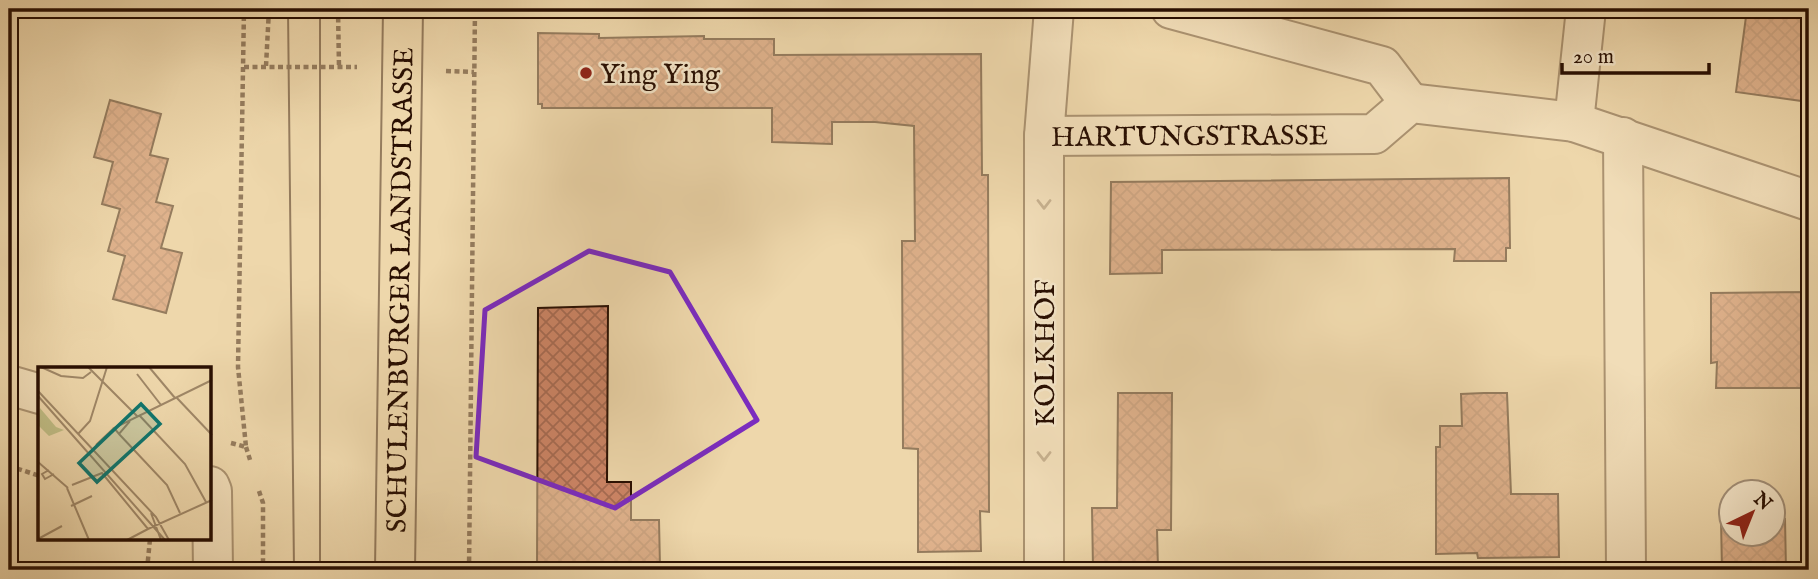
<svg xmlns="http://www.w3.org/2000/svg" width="1818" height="579" viewBox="0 0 1818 579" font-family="'IM FELL English',serif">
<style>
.building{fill:url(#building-cross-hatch);stroke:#280e01;stroke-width:2}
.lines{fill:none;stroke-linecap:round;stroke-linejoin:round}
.minor-casing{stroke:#5a402c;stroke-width:42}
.major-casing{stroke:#280e01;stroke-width:42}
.path{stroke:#280e01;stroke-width:4.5;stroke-dasharray:5 3.5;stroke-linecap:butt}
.minor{stroke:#f4e5c8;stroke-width:38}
.major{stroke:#eed7ab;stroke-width:38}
.tram{stroke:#280e01;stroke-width:2}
.oneway{stroke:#98846e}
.marked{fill:none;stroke:#7b2cbf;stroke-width:5;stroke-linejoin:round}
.poi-dot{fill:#8f2418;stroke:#f4e5c8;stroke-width:2.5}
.labels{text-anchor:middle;stroke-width:5;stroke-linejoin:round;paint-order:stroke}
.poi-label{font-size:28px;fill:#280e01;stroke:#f4e5c8;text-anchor:start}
.street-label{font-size:28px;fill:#280e01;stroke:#f4e5c8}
.inset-road{fill:none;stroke:#9f8767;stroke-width:2}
.view{fill:#0f766e;fill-opacity:0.15;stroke:#0f766e;stroke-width:3.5}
.inset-edge{fill:none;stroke:#280e01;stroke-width:3.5}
</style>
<defs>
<pattern id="building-cross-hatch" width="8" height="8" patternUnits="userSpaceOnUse" patternTransform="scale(1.75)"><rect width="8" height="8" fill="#cd8566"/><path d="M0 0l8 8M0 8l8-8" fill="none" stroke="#a66b52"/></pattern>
</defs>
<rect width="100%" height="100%" fill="#eed7ab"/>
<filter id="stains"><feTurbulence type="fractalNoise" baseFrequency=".00286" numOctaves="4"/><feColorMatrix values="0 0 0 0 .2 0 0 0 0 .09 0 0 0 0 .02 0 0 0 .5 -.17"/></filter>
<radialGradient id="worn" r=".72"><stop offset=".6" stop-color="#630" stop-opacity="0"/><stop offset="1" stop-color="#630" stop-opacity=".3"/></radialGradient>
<g class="building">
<polygon points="1747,9 1809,9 1809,102 1736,92"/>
<polygon points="538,33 599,34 599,38 704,36 704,39 774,39 774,55 981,54 982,175 988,175 989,512 980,511 981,551 918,552 918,449 903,448 902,241 915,241 914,126 875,122 832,122 832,144 772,142 772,108 542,108 542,104 538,104"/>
<polygon points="110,100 161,114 150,155 168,159 156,202 173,206 161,248 182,253 166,313 113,299 125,256 108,251 120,209 102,204 113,162 94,157"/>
<polygon points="1509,178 1510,248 1506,248 1506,261 1454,261 1455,249 1162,250 1162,273 1110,274 1111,182"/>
<polygon points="1809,292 1809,388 1716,388 1717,362 1711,363 1711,293"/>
<polygon points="608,306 607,482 631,482 631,520 659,520 660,567 646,567 646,570 537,570 538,308"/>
<polygon points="1118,393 1172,393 1171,530 1157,530 1158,568 1093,569 1092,508 1117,508"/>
<polygon points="1484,393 1507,393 1511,494 1558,494 1559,557 1478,558 1477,553 1436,554 1436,447 1440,447 1440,426 1462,426 1461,394"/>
<polygon points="1773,519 1785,519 1786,570 1722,570 1721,520 1731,520 1731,534 1773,534"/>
</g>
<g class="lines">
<defs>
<g id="minor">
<path id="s1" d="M1054,9l-10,127 330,-2 36,-31 164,19 235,79"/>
<polyline points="1171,9 1382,66 1410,103"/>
<polyline points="1574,122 1586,9"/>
<polyline points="1044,136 1044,570"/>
<polyline points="1623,137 1626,570"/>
<polyline points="9,385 40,394"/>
<polyline points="210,486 212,491 213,570"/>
</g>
<g id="major">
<path id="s2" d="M395,570l8,-561"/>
</g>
</defs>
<use href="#minor" class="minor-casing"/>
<use href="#major" class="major-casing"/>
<g class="path">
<polyline points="338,9 339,67"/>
<polyline points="266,66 269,9"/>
<polyline points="244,67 357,67"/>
<polyline points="446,71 474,72"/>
<polyline points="231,443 246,447 238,367 244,9"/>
<polyline points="246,447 251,463"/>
<polyline points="9,466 40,476"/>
<polyline points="259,491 263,503 263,570"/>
<polyline points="147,570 150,539"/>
<polyline points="469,570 475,9"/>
</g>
<use href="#minor" class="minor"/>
<use href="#major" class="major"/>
<g class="tram">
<polyline points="288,9 294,570"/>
<polyline points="320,9 320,570"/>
</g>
</g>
<defs><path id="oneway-chevron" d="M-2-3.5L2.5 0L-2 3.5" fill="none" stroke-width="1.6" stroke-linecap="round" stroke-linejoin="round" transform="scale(1.75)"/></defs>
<g class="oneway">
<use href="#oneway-chevron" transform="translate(1044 204) rotate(90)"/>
<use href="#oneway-chevron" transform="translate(1044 456) rotate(90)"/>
</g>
<path d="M0 0H1818V579H0ZM589,251l81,21 87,148 -142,88 -139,-51 9,-147z" fill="#eed7ab" fill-opacity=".55" fill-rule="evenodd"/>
<path class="marked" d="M589,251l81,21 87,148 -142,88 -139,-51 9,-147z"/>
<circle class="poi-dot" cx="586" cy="73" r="7"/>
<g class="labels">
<g class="poi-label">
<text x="600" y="83">Ying Ying</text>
</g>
<g class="street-label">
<text dy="10" stroke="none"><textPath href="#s1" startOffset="273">HARTUNGSTRASSE</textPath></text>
<text dy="10" stroke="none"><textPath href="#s2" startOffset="280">SCHULENBURGER LANDSTRASSE</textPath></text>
<text transform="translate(1044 353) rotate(-90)" y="10">KOLKHOF</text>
</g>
</g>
<g transform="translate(38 367)">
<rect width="173" height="173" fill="#eed7ab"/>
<path d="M2,41l16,19 8,3 -15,6 -11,-11z" fill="#bfbc84"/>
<path class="inset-road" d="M3,0l20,9 22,2 8,-6M50,0l49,49M111,0l26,31M99,7l24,31M0,24l118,126 13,23M0,29l127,144M138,30l36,38M101,48l46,49 21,38M92,54l-11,13 -5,-6 98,-48M40,67l12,-13 17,-54M81,67l48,51 13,28M58,78l18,-17M0,95l30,26M11,103l-7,4 3,5 9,-5M34,118l30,-12 46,56 64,-29M29,121l22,52M33,139l21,-10M113,146l10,27M0,172l24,-13M89,173l21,-11"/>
<path class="view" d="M103,37l19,20 -63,58 -18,-19z"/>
<rect width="173" height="173" class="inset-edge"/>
</g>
<rect width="1818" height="579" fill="none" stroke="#eed7ab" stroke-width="35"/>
<rect x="10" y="10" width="1797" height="558" fill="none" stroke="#280e01" stroke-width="3.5"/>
<rect x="18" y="18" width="1783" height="544" fill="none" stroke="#280e01" stroke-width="2"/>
<g transform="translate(1752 513) rotate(43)"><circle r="33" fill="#f4e5c8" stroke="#a28f78" stroke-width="2"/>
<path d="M0-5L12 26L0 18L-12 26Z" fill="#8f2418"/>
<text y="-10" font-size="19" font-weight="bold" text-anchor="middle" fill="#280e01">N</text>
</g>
<path d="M1562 63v10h147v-10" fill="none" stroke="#280e01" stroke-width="3.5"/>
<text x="1573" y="63" font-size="21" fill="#280e01" stroke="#f4e5c8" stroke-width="5" paint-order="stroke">20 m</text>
<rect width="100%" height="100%" filter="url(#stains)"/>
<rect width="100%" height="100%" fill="url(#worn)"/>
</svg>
